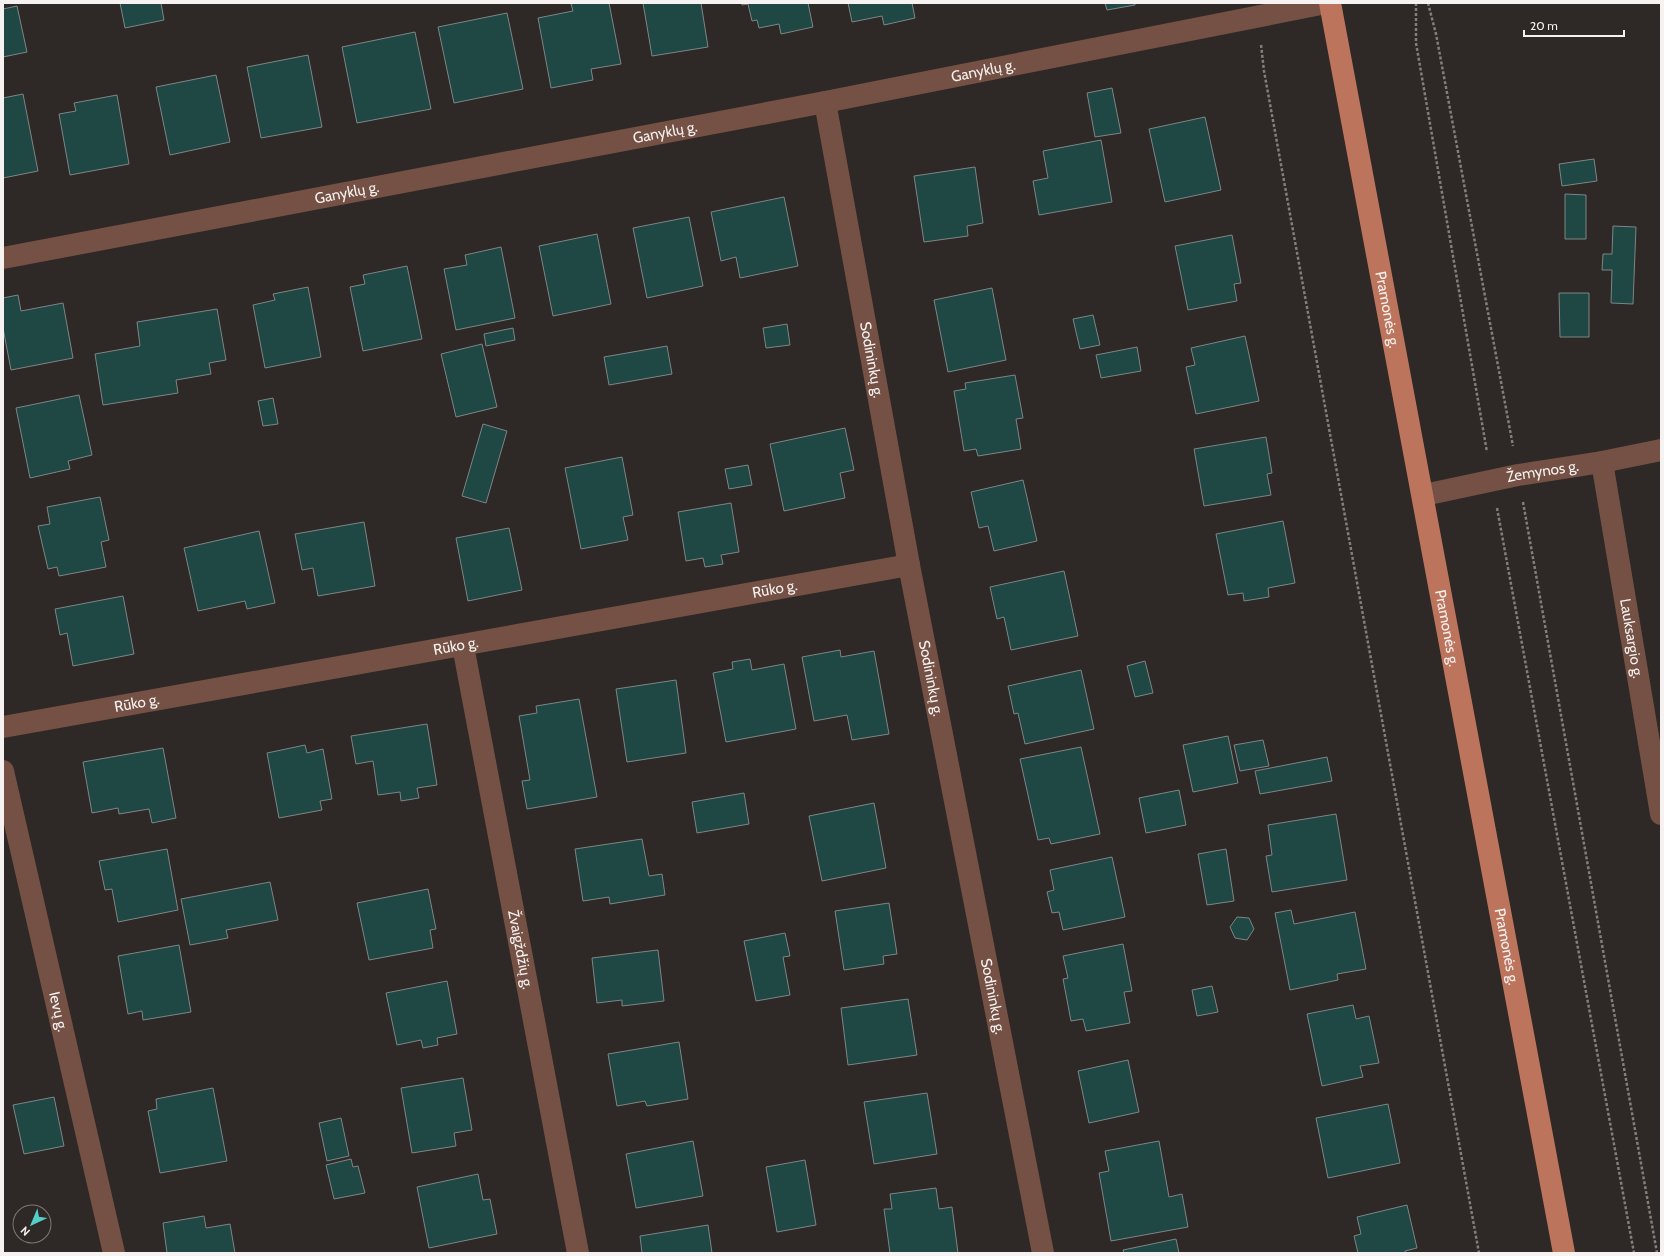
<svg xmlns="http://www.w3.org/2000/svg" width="1664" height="1256" viewBox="0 0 1664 1256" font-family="Cabin,sans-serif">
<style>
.building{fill:#1f4845;stroke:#7e8584}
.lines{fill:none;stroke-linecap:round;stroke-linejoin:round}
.path{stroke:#837e7c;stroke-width:2.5;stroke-dasharray:3 2;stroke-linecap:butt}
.minor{stroke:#745144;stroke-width:22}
.major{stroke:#bc755c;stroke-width:22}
.labels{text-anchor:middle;stroke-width:3.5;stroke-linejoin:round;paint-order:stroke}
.street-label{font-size:15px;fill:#f6f2f1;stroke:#2e2826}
</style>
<rect width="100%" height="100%" fill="#2e2826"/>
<g class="building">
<polygon points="120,3 161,3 164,20 125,28"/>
<polygon points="576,3 609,3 621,64 591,69 593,80 551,88 538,18 573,11 571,4"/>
<polygon points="643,3 701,3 708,47 652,56"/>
<polygon points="741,3 808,3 813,27 781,34 779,24 759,28 757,20 752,21 748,4 742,5"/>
<polygon points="848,3 912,3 915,18 884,25 882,16 852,22"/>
<polygon points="1105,3 1135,3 1135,5 1107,10"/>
<polygon points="17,6 27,52 3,57 3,9"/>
<polygon points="507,13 523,89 454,103 438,27"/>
<polygon points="415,32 431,109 357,123 342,47"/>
<polygon points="308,55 322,127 261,138 247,67"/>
<polygon points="216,75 230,142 170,155 156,87"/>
<polygon points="1112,88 1121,133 1095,137 1087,93"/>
<polygon points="23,94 38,171 3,178 3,98"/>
<polygon points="117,95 129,164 70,175 59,114 76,111 74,103"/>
<polygon points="1205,117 1221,190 1165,202 1149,129"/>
<polygon points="1101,140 1112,202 1039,215 1033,181 1048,178 1043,151"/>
<polygon points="1594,159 1597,181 1562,186 1559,164"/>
<polygon points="975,167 983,223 967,226 968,236 924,242 914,176"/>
<polygon points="1565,194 1586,195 1586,239 1565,239"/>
<polygon points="784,197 798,266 740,278 736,257 721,261 711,212"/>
<polygon points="689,217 703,286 647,298 633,228"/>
<polygon points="1613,226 1636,227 1633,304 1611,303 1612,270 1602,270 1603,254 1612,254"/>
<polygon points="597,234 611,304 553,316 539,246"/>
<polygon points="1232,235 1241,283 1234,284 1237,301 1188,310 1175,246"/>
<polygon points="501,247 515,318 456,330 444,269 467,265 465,255"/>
<polygon points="407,266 422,339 363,351 350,287 365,284 363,275"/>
<polygon points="308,287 321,357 265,368 253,305 275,300 273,294"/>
<polygon points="992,288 1006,360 948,372 934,300"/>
<polygon points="1559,293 1589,293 1589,337 1560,337"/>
<polygon points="18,295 21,311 63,303 73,358 11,370 3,328 3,298"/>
<polygon points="217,309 226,360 209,363 211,374 176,380 178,393 103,405 95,354 140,346 137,322"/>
<polygon points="1093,315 1100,345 1080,349 1073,319"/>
<polygon points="787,324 790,345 766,348 763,328"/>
<polygon points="513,328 515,340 486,346 484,334"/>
<polygon points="1245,336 1259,401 1196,414 1186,367 1195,365 1191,348"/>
<polygon points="482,344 497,407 456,417 441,354"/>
<polygon points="667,346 672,374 609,385 604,357"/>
<polygon points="1137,347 1141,371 1101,378 1096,355"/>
<polygon points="1015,375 1023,418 1016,419 1021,449 978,456 976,449 964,451 954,391 966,389 965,383"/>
<polygon points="79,395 92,455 68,461 70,469 30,478 16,408"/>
<polygon points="273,398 278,424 263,426 258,401"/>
<polygon points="483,424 507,431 486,503 462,496"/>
<polygon points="845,428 854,470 840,473 845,498 784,511 770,444"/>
<polygon points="1266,437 1272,473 1267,474 1271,495 1204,506 1194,449"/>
<polygon points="622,457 633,515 623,517 628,540 581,549 565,468"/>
<polygon points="748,465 752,485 729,489 725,469"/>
<polygon points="1023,480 1037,541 994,551 988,526 979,528 971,492"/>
<polygon points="100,497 109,540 101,542 106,567 59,576 57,567 48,569 38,526 50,524 47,507"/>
<polygon points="731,503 739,552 721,555 723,564 705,567 703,558 686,561 678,512"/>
<polygon points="1283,521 1295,583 1268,588 1269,597 1244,601 1243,593 1228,595 1216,534"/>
<polygon points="364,522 375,586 318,596 313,568 302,570 295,534"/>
<polygon points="509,528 522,590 468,601 456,538"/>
<polygon points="259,531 275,603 247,609 245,601 198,611 184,548"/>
<polygon points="1064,571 1078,636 1011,650 1004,617 997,619 990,587"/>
<polygon points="123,596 134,654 73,666 67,633 60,635 55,609"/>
<polygon points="840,650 841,657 874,651 889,734 852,740 847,715 814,721 802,657"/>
<polygon points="750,659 752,670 784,664 796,729 726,742 713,673 733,669 732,662"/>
<polygon points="1145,661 1153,693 1135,697 1127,666"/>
<polygon points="1081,670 1094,729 1025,744 1018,713 1014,714 1008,686"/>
<polygon points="676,680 686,753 627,762 616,689"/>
<polygon points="579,699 597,797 527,809 522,781 530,780 519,716 537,713 536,706"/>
<polygon points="427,724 437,785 417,788 419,798 401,801 400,792 378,795 373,761 356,764 351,736"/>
<polygon points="1228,736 1238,783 1193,792 1183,745"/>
<polygon points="1263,740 1269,766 1240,771 1234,745"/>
<polygon points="305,745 307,753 323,749 332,799 320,801 322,810 279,818 267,753"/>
<polygon points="1081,747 1100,834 1051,844 1049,838 1038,840 1020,759"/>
<polygon points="163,748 176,818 152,823 149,809 119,814 118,808 92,813 83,762"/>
<polygon points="1327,757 1332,781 1260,794 1255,771"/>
<polygon points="1179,790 1186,825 1146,833 1139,798"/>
<polygon points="744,793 749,824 697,833 692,802"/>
<polygon points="874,803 886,868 822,881 809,816"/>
<polygon points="1336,814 1347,880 1272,892 1266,856 1272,855 1268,825"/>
<polygon points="642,839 649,876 662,874 665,895 610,904 609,897 583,901 575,849"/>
<polygon points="167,849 178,910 118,922 112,889 105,890 99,861"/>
<polygon points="1226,849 1234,901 1207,905 1198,854"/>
<polygon points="1112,857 1125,917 1063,930 1059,912 1052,913 1047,892 1054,890 1050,870"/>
<polygon points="270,882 278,920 226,930 228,938 190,945 181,899"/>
<polygon points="428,889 436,929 430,930 433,948 369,960 357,903"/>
<polygon points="889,903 897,954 883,956 884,964 844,970 835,911"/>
<polygon points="1291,910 1294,924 1355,912 1366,969 1337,974 1338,980 1290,990 1275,913"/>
<polygon points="1237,917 1249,918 1254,929 1247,940 1235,938 1230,927"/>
<polygon points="785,933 790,956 783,957 790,995 756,1001 744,941"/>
<polygon points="1123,944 1132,991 1124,992 1130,1023 1086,1031 1083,1019 1071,1021 1063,979 1068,978 1063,956"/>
<polygon points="179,945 191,1012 143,1020 142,1011 128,1014 118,956"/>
<polygon points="658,950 664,1001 622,1006 622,1000 597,1003 592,958"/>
<polygon points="447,981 457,1034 437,1038 438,1045 423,1048 421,1040 397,1045 386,993"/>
<polygon points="1212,986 1218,1012 1197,1016 1192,990"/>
<polygon points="908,999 917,1055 848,1065 841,1008"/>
<polygon points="1353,1005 1356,1019 1369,1016 1379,1063 1360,1066 1363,1077 1322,1086 1307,1014"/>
<polygon points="679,1042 688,1099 647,1106 645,1101 617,1106 608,1054"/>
<polygon points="1128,1060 1139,1112 1089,1123 1078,1071"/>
<polygon points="463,1078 472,1130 454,1133 456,1146 412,1153 401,1088"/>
<polygon points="213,1088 227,1161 160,1173 148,1111 157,1109 156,1099"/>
<polygon points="927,1093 937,1154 874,1164 864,1102"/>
<polygon points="54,1097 64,1146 24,1154 13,1105"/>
<polygon points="1388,1104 1400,1163 1328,1178 1316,1118"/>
<polygon points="341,1118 349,1156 327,1161 319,1123"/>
<polygon points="693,1141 703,1196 636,1208 626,1154"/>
<polygon points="1159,1141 1169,1197 1182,1194 1188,1227 1111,1241 1099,1173 1109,1171 1105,1151"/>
<polygon points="351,1159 353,1167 358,1166 365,1193 334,1199 326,1165"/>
<polygon points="805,1160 816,1225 777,1232 766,1167"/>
<polygon points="478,1174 483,1200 490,1199 497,1234 429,1248 417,1187"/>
<polygon points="936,1188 939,1209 952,1207 958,1253 890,1253 884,1209 892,1209 890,1194"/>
<polygon points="1407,1205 1417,1248 1405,1251 1405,1253 1358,1253 1354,1236 1361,1234 1357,1217"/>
<polygon points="204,1216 206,1228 230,1224 235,1253 167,1253 163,1223"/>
<polygon points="708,1225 712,1253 642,1253 640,1236"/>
<polygon points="1176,1239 1179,1253 1124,1253 1123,1250"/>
</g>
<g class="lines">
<g class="path">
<polyline points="1416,3 1416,43 1487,452"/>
<polyline points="1428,3 1436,34 1513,446"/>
<polyline points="1261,45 1264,71 1479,1253"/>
<polyline points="1523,502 1657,1253"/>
<polyline points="1497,508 1634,1253"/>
</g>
<g class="minor">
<path id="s1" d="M825,102l84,463 134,688"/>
<path id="s2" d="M3,258l822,-156 501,-99"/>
<path id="s3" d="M1602,462l59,352"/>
<path id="s4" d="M1424,495l94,-20 84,-13 59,-12"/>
<path id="s5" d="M463,646l115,607"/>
<path id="s6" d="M3,727l906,-162"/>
<path id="s7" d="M3,771l111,482"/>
</g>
<path class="major" id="s8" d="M1330,3l234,1250"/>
</g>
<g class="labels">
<g class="street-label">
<text dy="5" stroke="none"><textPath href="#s2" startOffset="998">Ganyklų g.</textPath></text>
<text dy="5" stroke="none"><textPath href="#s2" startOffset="674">Ganyklų g.</textPath></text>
<text dy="5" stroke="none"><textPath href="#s2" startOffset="350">Ganyklų g.</textPath></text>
<text dy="5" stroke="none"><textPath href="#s8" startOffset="312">Pramonės g.</textPath></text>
<text dy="5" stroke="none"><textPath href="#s1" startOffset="262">Sodininkų g.</textPath></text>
<text dy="5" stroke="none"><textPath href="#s4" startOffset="121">Žemynos g.</textPath></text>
<text dy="5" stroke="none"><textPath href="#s6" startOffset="784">Rūko g.</textPath></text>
<text dy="5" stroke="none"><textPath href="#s8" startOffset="636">Pramonės g.</textPath></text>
<text dy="5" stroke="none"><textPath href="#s3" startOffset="179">Lauksargio g.</textPath></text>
<text dy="5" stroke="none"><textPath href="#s6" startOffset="460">Rūko g.</textPath></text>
<text dy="5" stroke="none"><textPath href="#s1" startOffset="586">Sodininkų g.</textPath></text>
<text dy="5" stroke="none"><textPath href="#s6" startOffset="136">Rūko g.</textPath></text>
<text dy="5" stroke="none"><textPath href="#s8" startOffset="960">Pramonės g.</textPath></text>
<text dy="5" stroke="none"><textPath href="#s5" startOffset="309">Žvaigždžių g.</textPath></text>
<text dy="5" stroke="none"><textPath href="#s1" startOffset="910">Sodininkų g.</textPath></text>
<text dy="5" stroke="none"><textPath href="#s7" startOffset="247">Ievų g.</textPath></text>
</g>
</g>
<rect width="1664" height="1256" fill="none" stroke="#f6f2f1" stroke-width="8"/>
<g transform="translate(32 1224) rotate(224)"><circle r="19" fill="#2e2826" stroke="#7e7977"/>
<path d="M0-3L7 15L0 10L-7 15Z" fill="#55cec6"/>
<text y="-6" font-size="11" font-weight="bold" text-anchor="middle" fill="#f6f2f1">N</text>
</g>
<path d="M1524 30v6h100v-6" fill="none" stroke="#f6f2f1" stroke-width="2"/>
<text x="1530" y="30" font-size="12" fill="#f6f2f1" stroke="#2e2826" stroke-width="3" paint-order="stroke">20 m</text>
</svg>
